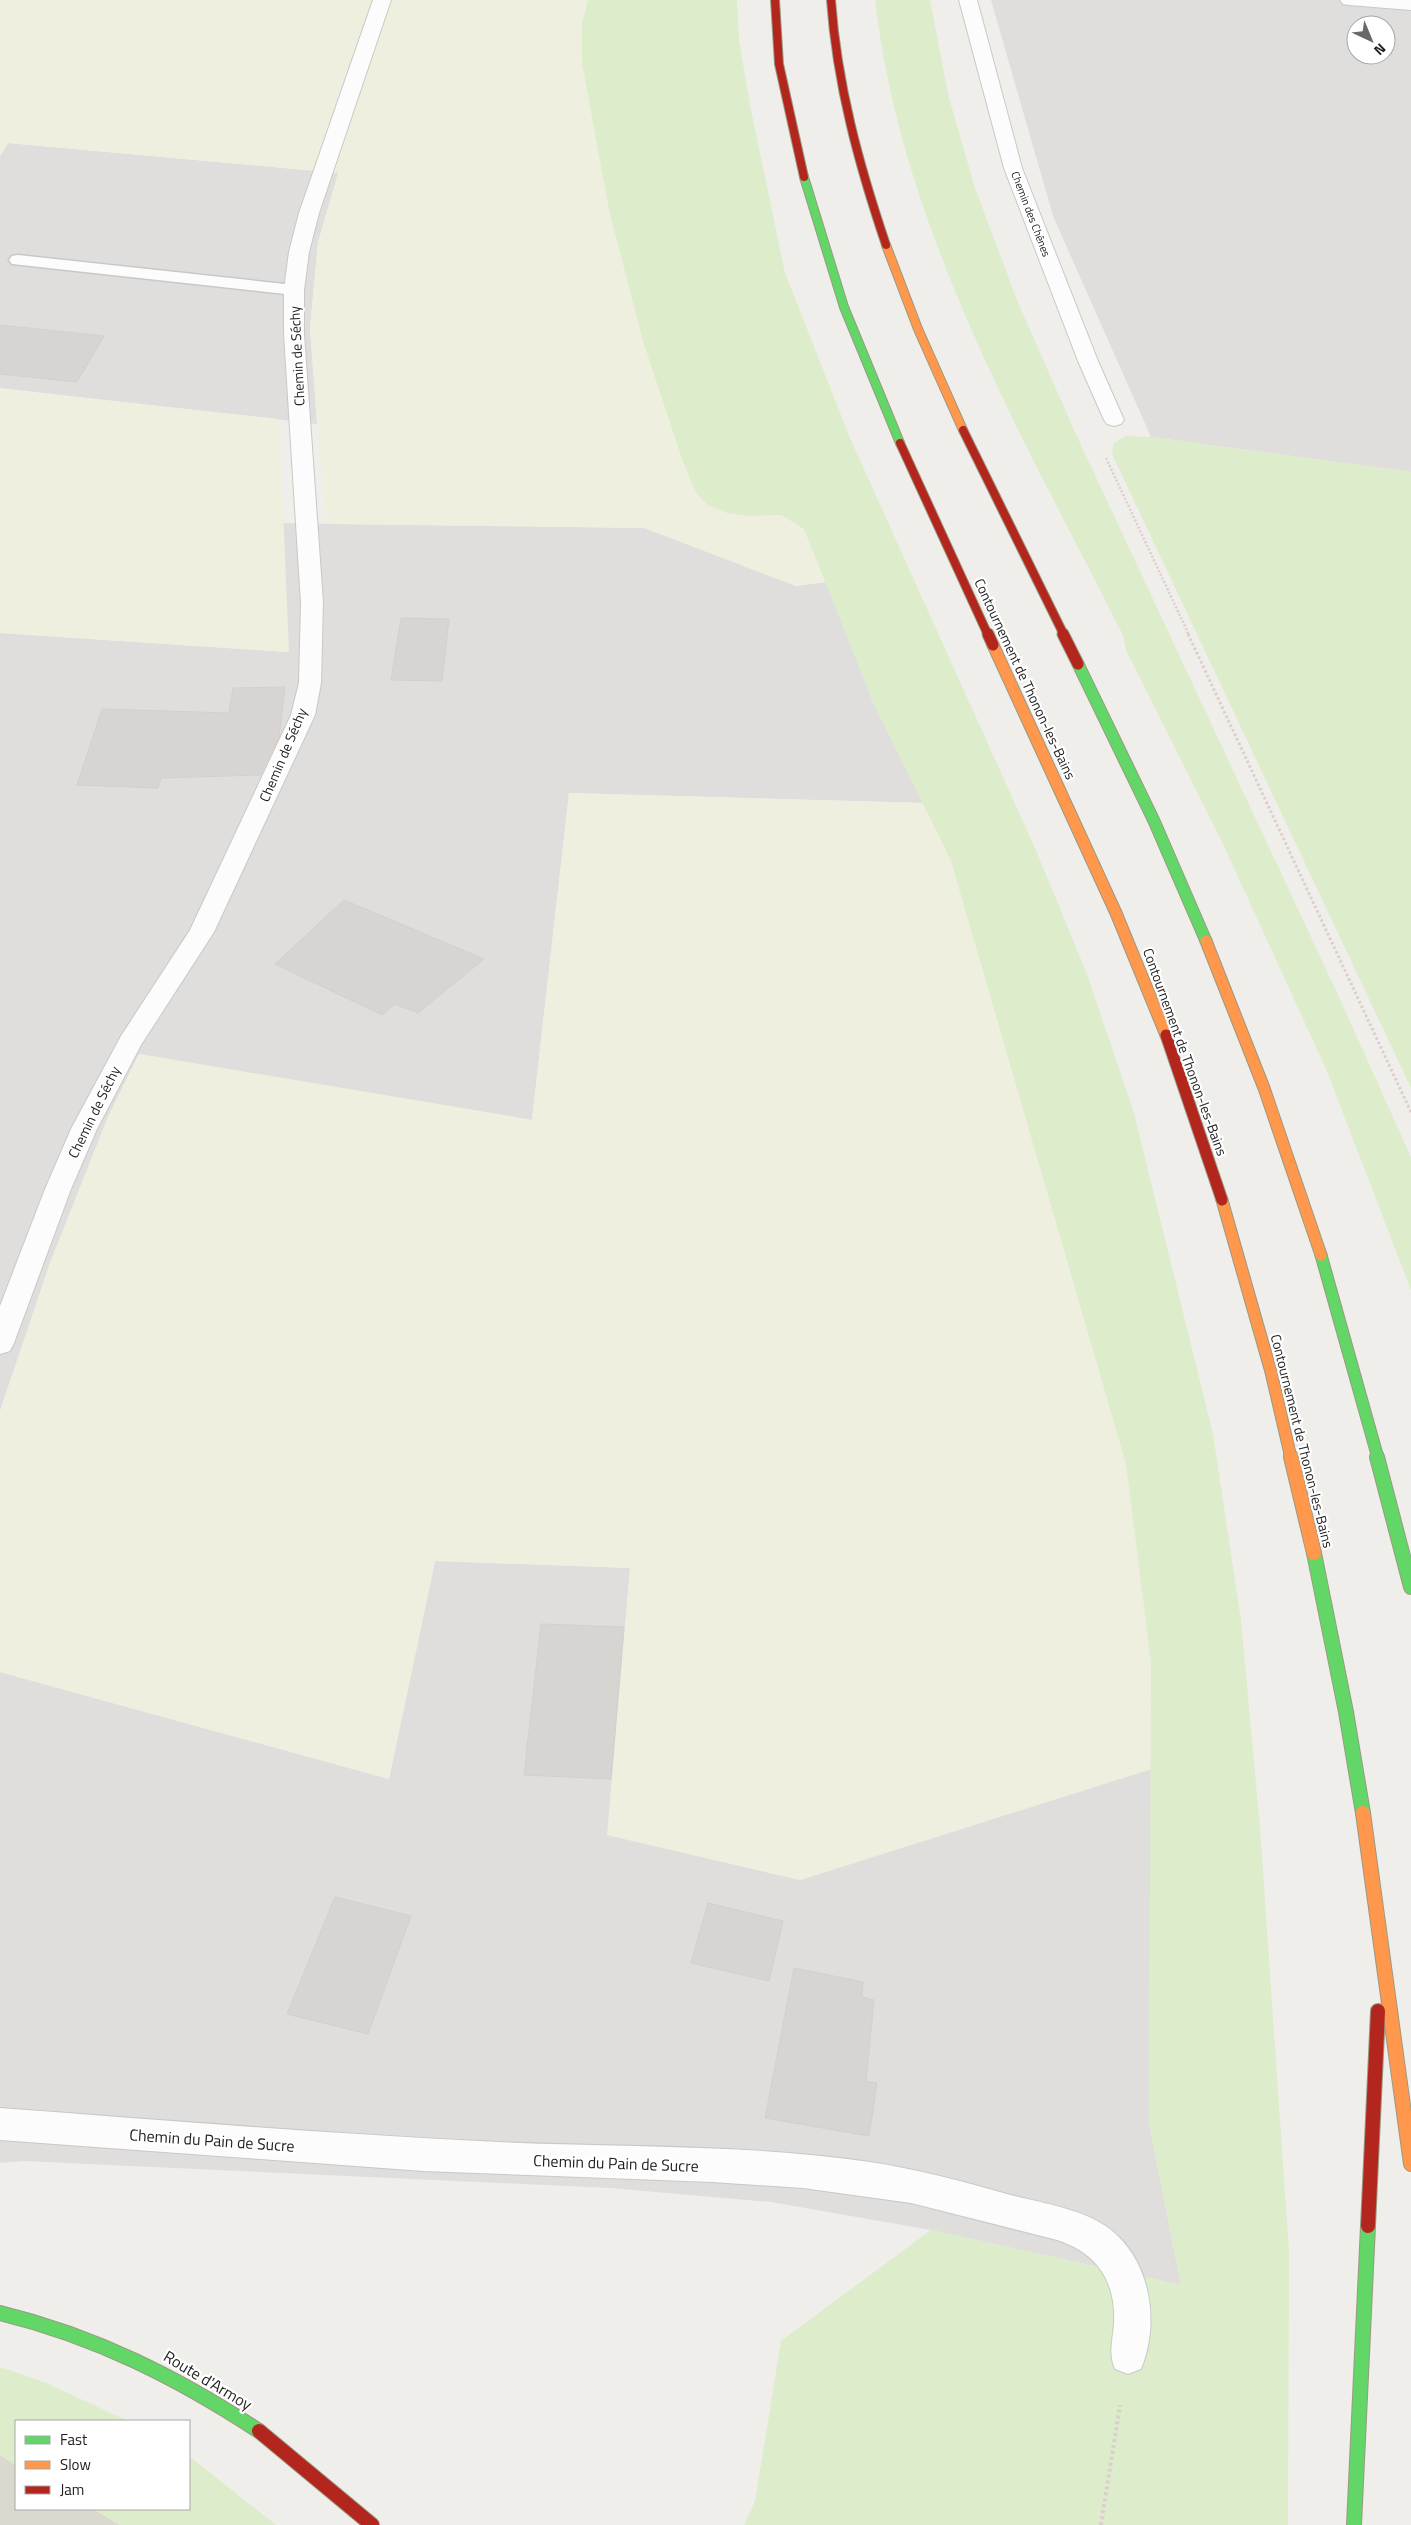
<svg xmlns="http://www.w3.org/2000/svg" width="1411" height="2525" viewBox="0 0 1411 2525" font-family="'Titillium Web',sans-serif">
<style>
.residential{fill:#dfdedc;fill-rule:evenodd}
.construction{fill:#d9d9cd}
.farmland{fill:#efefdf}
.grass{fill:#ddeccb}
.building{fill:#d7d4d2;stroke:#d3d0cc}
.lines{fill:none;stroke-linecap:round;stroke-linejoin:round}
.lane-casing{stroke:#c9c8c7;stroke-width:3}
.street-casing{stroke:#c9c8c7;stroke-width:2}
.fast-far2-casing{stroke:#999a82;stroke-width:10}
.fast-far1-casing{stroke:#999a82;stroke-width:13}
.fast-casing{stroke:#999a82;stroke-width:16}
.slow-far2-casing{stroke:#999a82;stroke-width:10}
.slow-far1-casing{stroke:#999a82;stroke-width:13}
.slow-casing{stroke:#999a82;stroke-width:16}
.jam-far2-casing{stroke:#999a82;stroke-width:10}
.jam-far1-casing{stroke:#999a82;stroke-width:13}
.jam-casing{stroke:#999a82;stroke-width:16}
.path-far2{stroke:#dccecd;stroke-width:2.5;stroke-dasharray:2 2;stroke-linecap:butt}
.path-far1{stroke:#dccecd;stroke-width:3;stroke-dasharray:2.5 2.5;stroke-linecap:butt}
.path{stroke:#dccecd;stroke-width:4;stroke-dasharray:3 3;stroke-linecap:butt}
.lane{fill:#fdfcfc;fill-rule:evenodd}
.street{fill:#fdfcfc;fill-rule:evenodd}
.fast-far2{stroke:#63d668;stroke-width:8}
.fast-far1{stroke:#63d668;stroke-width:11}
.fast{stroke:#63d668;stroke-width:14}
.slow-far2{stroke:#ff974d;stroke-width:8}
.slow-far1{stroke:#ff974d;stroke-width:11}
.slow{stroke:#ff974d;stroke-width:14}
.jam-far2{stroke:#b3261e;stroke-width:8}
.jam-far1{stroke:#b3261e;stroke-width:11}
.jam{stroke:#b3261e;stroke-width:14}
.labels{text-anchor:middle;stroke-width:4.5;stroke-linejoin:round;paint-order:stroke}
.far-street-label{font-size:11px;fill:#222;stroke:#fff}
.street-label{font-size:14px;fill:#222;stroke:#fff}
.near-street-label{font-size:16px;fill:#222;stroke:#fff}
</style>
<rect width="100%" height="100%" fill="#f0eeeb"/>
<g class="residential">
<path d="M991,0h420v472l-260,-35 -98,-221zM1356,25h30v30h-30z"/>
<polygon points="8,143 339,173 318,242 310,329 317,424 0,388 0,156"/>
<polygon points="283,523 645,528 796,586 826,582 873,702 923,803 569,793 532,1120 139,1054 108,1117 50,1263 0,1411 0,633 288,652"/>
<polygon points="435,1561 630,1568 608,1835 800,1880 1151,1769 1149,2124 1181,2285 931,2230 771,2202 610,2188 23,2161 0,2163 0,1672 389,1779"/>
</g>
<polygon class="construction" points="0,2455 16,2465 16,2509 93,2509 120,2525 0,2525"/>
<g class="farmland">
<polygon points="0,0 588,0 582,24 708,505 727,513 750,516 781,515 804,529 826,582 796,586 644,528 326,524 310,329 318,242 338,173 8,143 0,156"/>
<polygon points="0,389 279,419 289,652 0,633"/>
<polygon points="569,793 923,803 951,861 1126,1464 1151,1663 1151,1769 800,1880 607,1835 630,1568 435,1561 389,1779 0,1672 0,1411 50,1263 108,1117 139,1054 532,1120"/>
</g>
<g class="grass">
<polygon points="588,0 737,0 739,40 751,110 785,273 850,438 1035,848 1087,974 1134,1113 1213,1434 1241,1620 1260,1827 1289,2252 1288,2525 744,2525 755,2501 781,2341 931,2230 1181,2285 1149,2124 1151,1663 1126,1464 951,861 873,702 804,529 781,515 750,516 727,513 708,505 696,493 682,459 643,341 609,210 582,62 582,24"/>
<path d="M875,0h55l19,98 26,90 42,112 57,130 265,567 72,160v133l-85,-221 -103,-225 -97,-194 -3,-15c-103,-203 -221,-405 -248,-635z"/>
<polygon points="1126,436 1151,437 1411,472 1411,1088 1112,454 1114,443"/>
<polygon points="0,2367 44,2382 128,2421 16,2421 16,2465 0,2455"/>
<polygon points="189,2456 276,2525 120,2525 93,2509 189,2509"/>
</g>
<g class="building">
<polygon points="0,325 104,336 77,382 0,374"/>
<polygon points="401,618 449,619 442,681 391,680"/>
<polygon points="285,687 279,737 260,775 161,778 158,788 77,785 102,709 229,713 233,688"/>
<polygon points="344,900 484,959 418,1013 395,1004 382,1015 275,964"/>
<polygon points="541,1624 624,1627 611,1779 524,1775"/>
<polygon points="335,1897 411,1916 368,2034 287,2014"/>
<polygon points="708,1903 783,1921 769,1981 691,1963"/>
<polygon points="794,1968 863,1982 862,1997 874,2000 866,2081 877,2083 869,2136 765,2118"/>
</g>
<g class="lines">
<defs>
<polygon id="lane" points="18,255 294,285 300,286 303,290 300,294 294,295 12,264 9,260 12,256"/>
<g id="street">
<polygon points="373,0 391,0 319,213 309,252 304,290 304,334 323,603 321,683 315,715 214,932 141,1045 97,1129 71,1189 14,1343 10,1351 0,1354 0,1306 45,1189 71,1129 121,1036 190,930 291,715 299,683 301,603 284,334 284,290 289,252 299,213"/>
<polygon points="959,0 977,0 1022,168 1098,361 1124,420 1121,424 1114,426 1107,424 1104,420 1078,361 1004,168"/>
<polygon points="1340,0 1411,0 1411,10 1349,5 1343,4"/>
<path d="M0,2108c160,12 319,25 479,33 130,7 262,2 391,21 46,7 92,19 137,32 33,9 68,13 97,31 46,30 57,96 37,144l-13,5 -13,-5c-7,-16 -2,-29 -1,-46 2,-42 -17,-70 -57,-83l-146,-37 -108,-15 -91,-6 -289,-11 -423,-31z"/>
</g>
<polyline id="fast-far2" points="804,177 844,307 900,443"/>
<g id="fast-far1">
<polyline points="1078,664 1154,821 1206,941"/>
<polyline points="1321,1255 1378,1458"/>
</g>
<g id="fast">
<polyline points="1377,1457 1411,1587"/>
<polyline points="1314,1553 1346,1712 1363,1813"/>
<path d="M0,2313c95,23 178,65 259,118"/>
<polyline points="1354,2525 1368,2226"/>
</g>
<polyline id="slow-far2" points="886,245 918,329 963,430"/>
<g id="slow-far1">
<polyline points="993,645 1116,913 1166,1035"/>
<polyline points="1206,941 1264,1088 1321,1255"/>
<polyline points="1222,1200 1271,1372 1291,1458"/>
</g>
<g id="slow">
<polyline points="1291,1457 1314,1553"/>
<polyline points="1363,1813 1411,2164"/>
</g>
<g id="jam-far2">
<polyline points="775,0 779,64 804,177"/>
<path d="M831,0c6,85 28,165 55,245"/>
<polyline points="963,430 1064,635"/>
<polyline points="900,443 988,635"/>
</g>
<g id="jam-far1">
<polyline points="988,634 993,645"/>
<polyline points="1063,634 1078,664"/>
<polyline points="1166,1035 1222,1200"/>
</g>
<g id="jam">
<polyline points="1368,2226 1378,2011"/>
<polyline points="259,2431 372,2525"/>
</g>
</defs>
<use href="#lane" class="lane-casing"/>
<use href="#street" class="street-casing"/>
<use href="#fast-far2" class="fast-far2-casing"/>
<use href="#fast-far1" class="fast-far1-casing"/>
<use href="#fast" class="fast-casing"/>
<use href="#slow-far2" class="slow-far2-casing"/>
<use href="#slow-far1" class="slow-far1-casing"/>
<use href="#slow" class="slow-casing"/>
<use href="#jam-far2" class="jam-far2-casing"/>
<use href="#jam-far1" class="jam-far1-casing"/>
<use href="#jam" class="jam-casing"/>
<polyline class="path-far2" points="1106,458 1189,635"/>
<polyline class="path-far1" points="1188,634 1411,1112"/>
<polyline class="path" points="1101,2525 1120,2405"/>
<use href="#lane" class="lane"/>
<use href="#street" class="street"/>
<use href="#fast-far2" class="fast-far2"/>
<use href="#fast-far1" class="fast-far1"/>
<use href="#fast" class="fast"/>
<use href="#slow-far2" class="slow-far2"/>
<use href="#slow-far1" class="slow-far1"/>
<use href="#slow" class="slow"/>
<use href="#jam-far2" class="jam-far2"/>
<use href="#jam-far1" class="jam-far1"/>
<use href="#jam" class="jam"/>
</g>
<g class="labels">
<g class="far-street-label">
<text transform="translate(1031 214) rotate(69)" y="4">Chemin des Chênes</text>
</g>
<g class="street-label">
<text transform="translate(297 356) rotate(-93)" y="5">Chemin de Séchy</text>
<text transform="translate(1025 679) rotate(65)" y="5">Contournement de Thonon-les-Bains</text>
<text transform="translate(283 755) rotate(-67)" y="5">Chemin de Séchy</text>
<text transform="translate(1185 1052) rotate(70)" y="5">Contournement de Thonon-les-Bains</text>
<text transform="translate(94 1112) rotate(-64)" y="5">Chemin de Séchy</text>
<text transform="translate(1302 1441) rotate(76)" y="5">Contournement de Thonon-les-Bains</text>
</g>
<g class="near-street-label">
<text transform="translate(212 2140) rotate(4)" y="6">Chemin du Pain de Sucre</text>
<text transform="translate(616 2163) rotate(2)" y="6">Chemin du Pain de Sucre</text>
<text transform="translate(208 2380) rotate(31)" y="6">Route d'Armoy</text>
</g>
</g>
<rect x="15" y="2420" width="175" height="90" fill="#ffffff" stroke="#a7a7a7"/>
<rect x="25" y="2436" width="25" height="8" fill="#63d668" stroke="#a7a7a7"/>
<text x="60" y="2445" font-size="15" fill="#222222">Fast</text>
<rect x="25" y="2461" width="25" height="8" fill="#ff974d" stroke="#a7a7a7"/>
<text x="60" y="2470" font-size="15" fill="#222222">Slow</text>
<rect x="25" y="2486" width="25" height="8" fill="#b3261e" stroke="#a7a7a7"/>
<text x="60" y="2495" font-size="15" fill="#222222">Jam</text>
<g transform="translate(1371 40) rotate(136)"><circle r="24" fill="#ffffff" stroke="#a7a7a7"/>
<path d="M0-4L9 19L0 12L-9 19Z" fill="#6a6968"/>
<text y="-8" font-size="14" font-weight="bold" text-anchor="middle" fill="#222222">N</text>
</g>
</svg>
